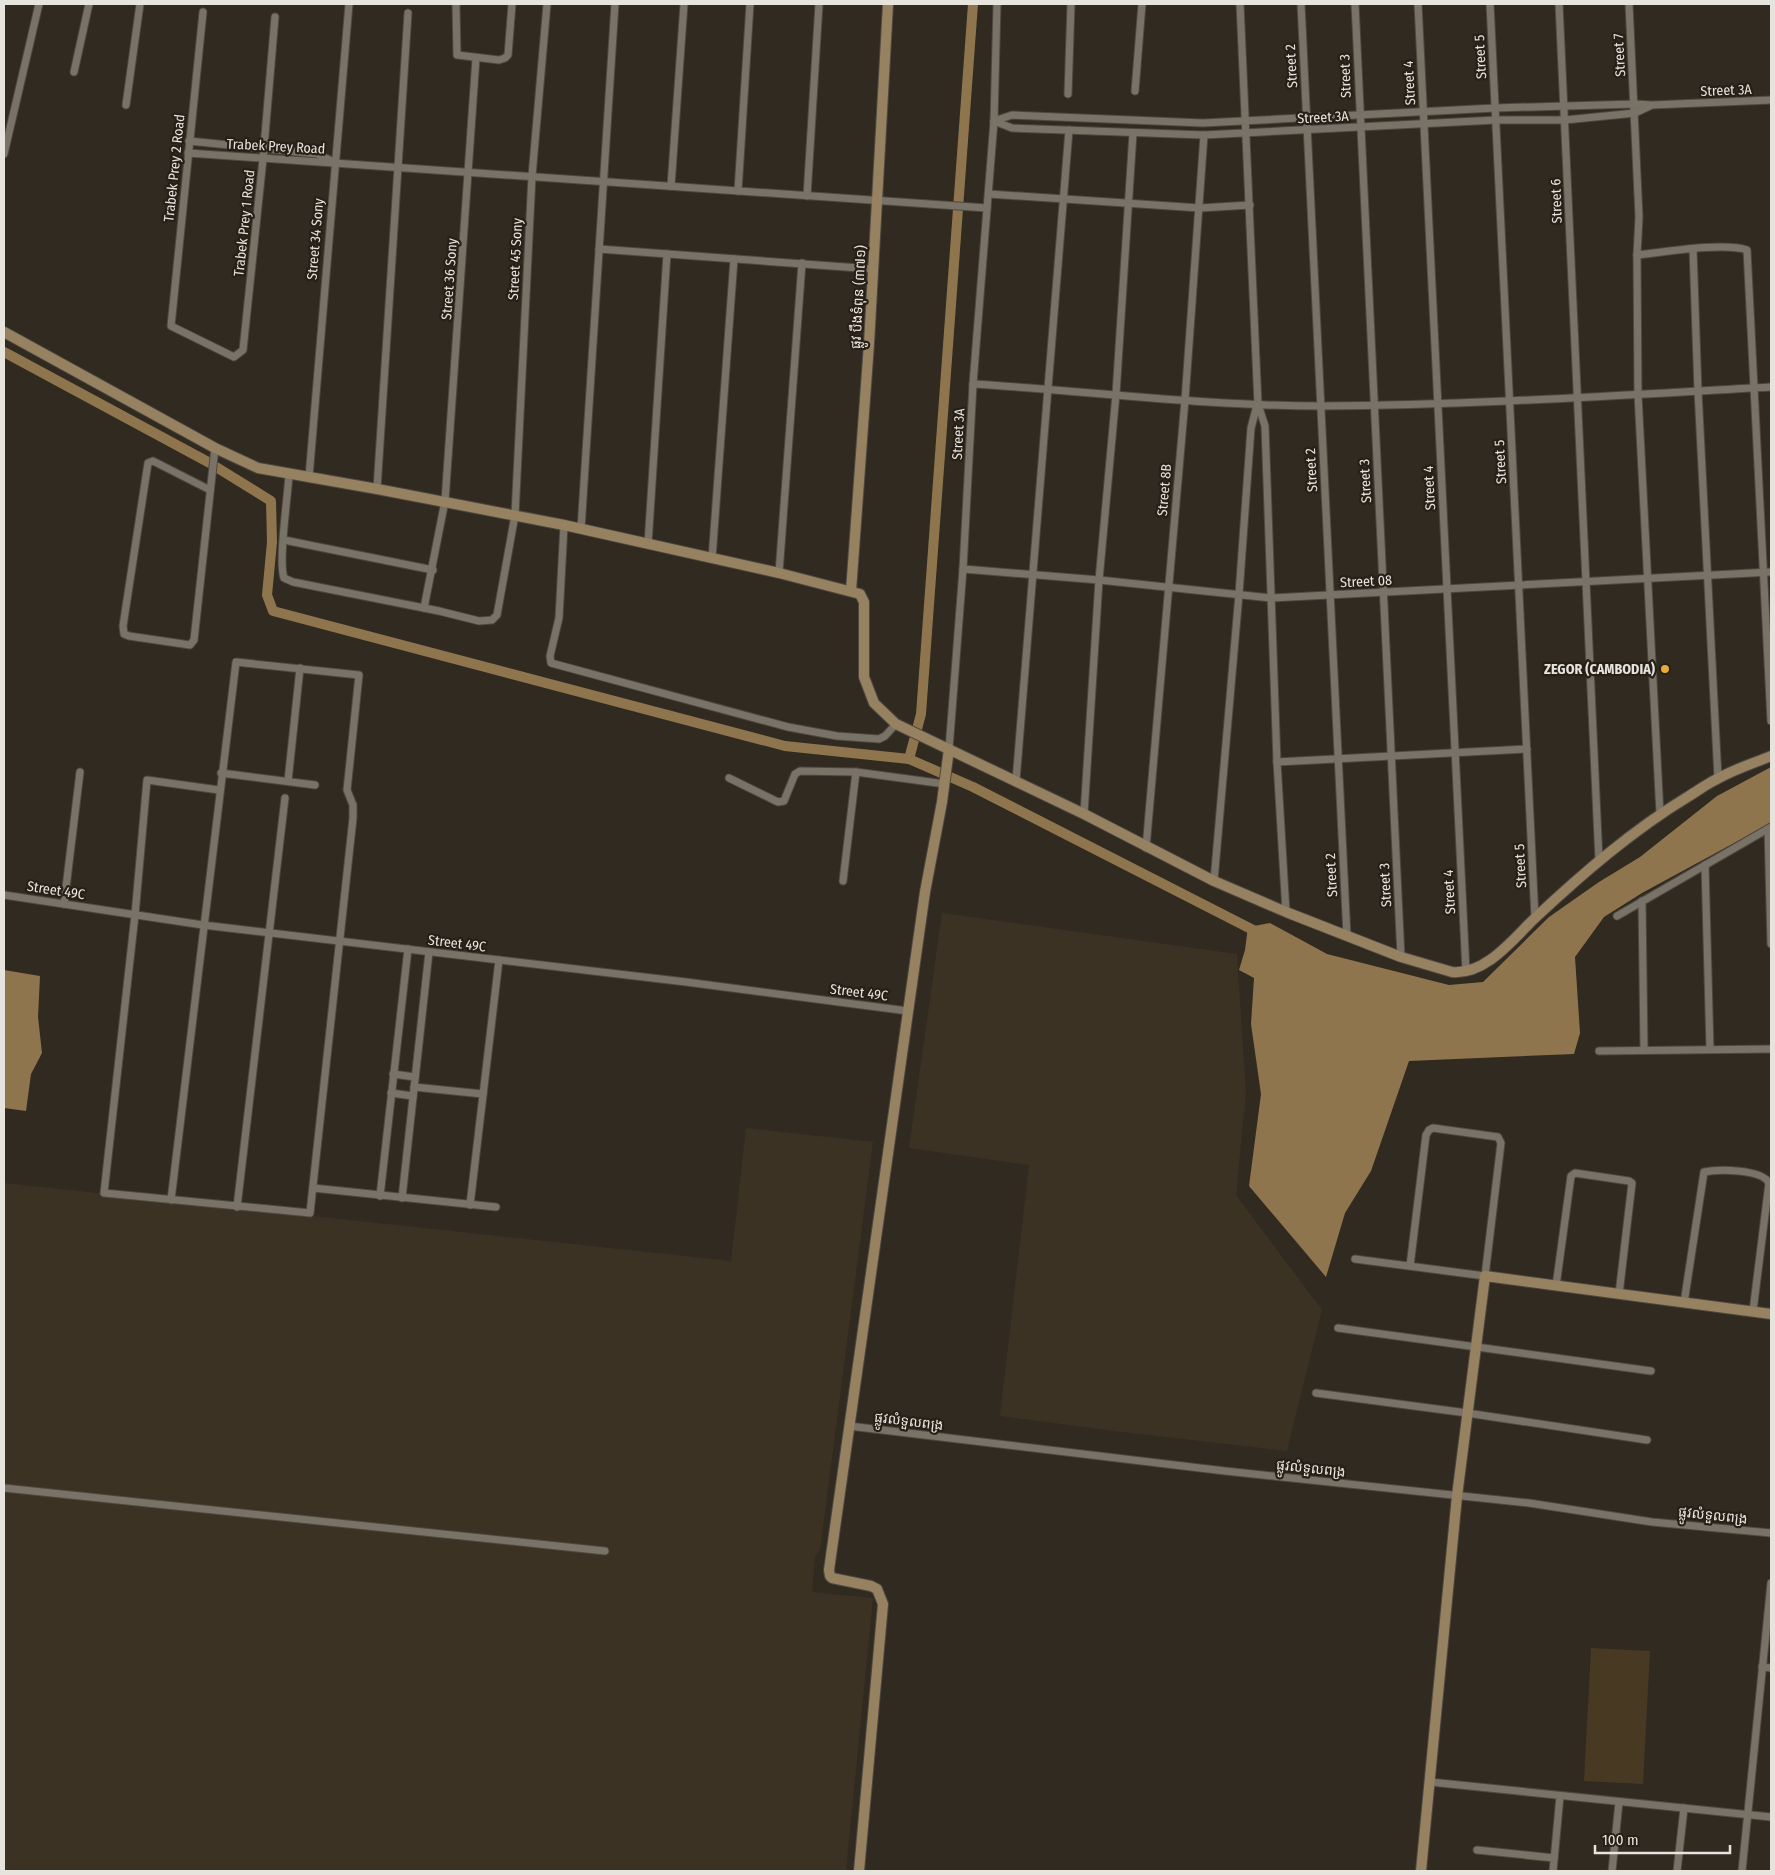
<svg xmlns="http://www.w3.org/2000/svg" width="1775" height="1875" viewBox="0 0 1775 1875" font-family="'Fira Sans Condensed','Noto Sans Khmer',sans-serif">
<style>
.built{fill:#3c3223}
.green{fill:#483922}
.water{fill:#8f754d}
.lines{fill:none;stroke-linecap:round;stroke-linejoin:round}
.canal{stroke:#8f754d;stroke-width:10}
.street-casing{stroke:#4e4841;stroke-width:9}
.secondary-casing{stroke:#4e4841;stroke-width:12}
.street{stroke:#797267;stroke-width:7}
.secondary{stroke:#968261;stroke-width:10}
.poi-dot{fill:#e9aa38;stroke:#262017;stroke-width:2}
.labels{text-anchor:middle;stroke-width:4.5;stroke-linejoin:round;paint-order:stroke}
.street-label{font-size:14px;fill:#e7e3dd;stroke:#262017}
.poi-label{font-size:14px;font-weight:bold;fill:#e7e3dd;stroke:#262017;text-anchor:end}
</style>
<rect width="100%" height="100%" fill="#302a21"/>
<g class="built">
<polygon points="942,913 1237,954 1246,1093 1236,1195 1322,1310 1287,1451 1114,1431 1000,1416 1029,1165 909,1148"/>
<polygon points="746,1128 873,1142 820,1550 815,1557 812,1592 873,1598 846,1871 4,1871 4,1183 731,1261"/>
</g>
<polygon class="green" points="1591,1648 1650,1651 1643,1784 1584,1781"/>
<g class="water">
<polygon points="1771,767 1771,823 1642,893 1604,917 1575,957 1580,1033 1574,1054 1409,1061 1371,1171 1345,1213 1326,1277 1249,1186 1261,1094 1251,1024 1254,978 1239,970 1245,950 1248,927 1270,923 1327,954 1449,985 1483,982 1549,917 1599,882 1640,857 1717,796"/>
<polygon points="4,970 40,976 38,1017 42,1053 31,1074 26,1111 4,1108"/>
</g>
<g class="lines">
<g class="canal">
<polyline points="4,352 208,462 271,501 272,542 267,595 273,611 785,746 909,759 973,787 1259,933"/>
<polyline points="909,759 921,714 973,4"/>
</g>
<defs>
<g id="street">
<polyline points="456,4 457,55 499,60 505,58 508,55 512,4"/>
<polyline points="1240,4 1258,404 1265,426 1277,762 1286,912"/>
<polyline points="1301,4 1347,936"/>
<polyline points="1355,4 1401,957"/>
<polyline points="1418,4 1466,971"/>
<polyline points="1490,4 1535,918"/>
<polyline points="1559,4 1599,860"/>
<polyline points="1629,4 1639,217 1637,255 1638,395 1660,814"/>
<polyline points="203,12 171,326 234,357 243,350 263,159 275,17"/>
<polyline points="74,72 89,4"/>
<polyline points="1135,91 1142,4"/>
<polyline points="1068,94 1071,4"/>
<polyline points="126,105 140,4"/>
<polyline points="994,121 1012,115 1203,123 1495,108 1635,104 1652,105 1771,100"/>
<polyline points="994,121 1012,128 1204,135 1496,120 1565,120 1635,113 1650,106"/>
<polyline points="189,141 317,154 332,161"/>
<polyline points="188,153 987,208"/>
<polyline points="4,154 39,4"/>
<polyline points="671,186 684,4"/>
<polyline points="738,191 750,4"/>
<polyline points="989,194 1200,208 1250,205"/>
<polyline points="807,196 819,4"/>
<polyline points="599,249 873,269"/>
<polyline points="1693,249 1698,391 1718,778"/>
<path d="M1637,255c27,-3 87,-13 110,-5l24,471"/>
<path d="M973,384c116,7 233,22 349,22 150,-1 300,-11 449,-19"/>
<path d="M289,474c-1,22 -11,87 -5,104l9,4 146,29 40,10 13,-1 5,-5 18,-100 17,-339 15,-172"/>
<polyline points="309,477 349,4"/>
<polyline points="377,489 408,13"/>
<polyline points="210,490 153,461 148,463 123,626 124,634 129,636 190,645 194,640 215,448"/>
<polyline points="564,525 559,618 550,656 551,663 788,727 837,736 879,739 885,736 896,724"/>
<polyline points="581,529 615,4"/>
<polyline points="284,540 433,570"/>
<polyline points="648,544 667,254"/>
<polyline points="712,559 734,259"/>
<polyline points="963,569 1099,580 1271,598 1771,572"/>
<polyline points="779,573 802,263"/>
<polyline points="424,608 445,501 476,58"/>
<polyline points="949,749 963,569 973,384 994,121 997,4"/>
<polyline points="1277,762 1527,749"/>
<polyline points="221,773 315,785"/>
<polyline points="729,778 778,802 784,801 795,774 800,771 856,772"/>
<polyline points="288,781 300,668"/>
<polyline points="1016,781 1069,130"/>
<polyline points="1084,814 1099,580 1116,394 1133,133"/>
<polyline points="1768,829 1771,944"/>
<polyline points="1146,848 1185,400 1204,135"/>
<polyline points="1705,865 1710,1049"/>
<polyline points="843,881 856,772 945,784"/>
<polyline points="1214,881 1239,594 1251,428 1257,405"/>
<polyline points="4,895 203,925 686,982 908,1011"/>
<polyline points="1642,901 1644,1050"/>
<polyline points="64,904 80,772"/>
<polyline points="1617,916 1771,827"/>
<polyline points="1599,1051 1771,1049"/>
<polyline points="393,1074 415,1077"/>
<polyline points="414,1087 483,1094"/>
<polyline points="391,1093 413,1096"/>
<polyline points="313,1188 496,1207"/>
<polyline points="380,1196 408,949"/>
<polyline points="402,1198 429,952"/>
<polyline points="171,1200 236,662 359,675 347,790 353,805 353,818 310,1213 104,1193 135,915 147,780 219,790"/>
<polyline points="470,1205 499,960"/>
<polyline points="237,1207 285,798"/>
<polyline points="1355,1259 1485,1276 1501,1143 1498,1137 1433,1128 1429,1130 1426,1135 1410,1266"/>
<polyline points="1556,1286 1571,1176 1575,1173 1629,1181 1632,1183 1619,1294"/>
<path d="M1684,1303l20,-131c14,-3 58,-3 65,11l-16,128"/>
<polyline points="1338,1328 1651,1371"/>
<polyline points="1316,1393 1467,1413 1647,1440"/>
<polyline points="849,1426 1225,1471 1529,1503 1652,1522 1771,1533"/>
<polyline points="4,1488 605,1551"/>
<polyline points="1762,1667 1771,1668"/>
<polyline points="1430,1782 1771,1817"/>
<polyline points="1477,1850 1554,1858"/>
<polyline points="1553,1871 1560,1796"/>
<polyline points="1612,1871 1619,1802"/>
<polyline points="1677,1871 1684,1808"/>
<polyline points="1742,1871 1771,1583"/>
</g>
<g id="secondary">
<path d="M4,332l211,116 43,20 119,21 187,36 215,48 81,21 4,8v75l10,26 22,21 188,90 130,67 72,31 115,45 51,15c34,3 61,-33 83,-54 48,-45 98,-88 154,-122 10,-6 19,-13 30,-18 16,-9 35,-15 52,-22"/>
<polyline points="851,591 869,344 888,4"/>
<polyline points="859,1871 883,1604 877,1589 871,1586 832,1578 830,1576 829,1570 925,892 942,802 949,749"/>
<polyline points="1421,1871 1457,1496 1485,1276 1771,1314"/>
</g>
</defs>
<use href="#street" class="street-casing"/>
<use href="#secondary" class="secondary-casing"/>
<use href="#street" class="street"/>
<use href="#secondary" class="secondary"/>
</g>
<circle class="poi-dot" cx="1665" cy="669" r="5"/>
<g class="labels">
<g class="street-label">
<text transform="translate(1619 55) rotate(-93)" y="5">Street 7</text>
<text transform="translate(1480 57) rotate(-93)" y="5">Street 5</text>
<text transform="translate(1291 66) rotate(-93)" y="5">Street 2</text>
<text transform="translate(1345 76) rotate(-92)" y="5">Street 3</text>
<text transform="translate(1409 83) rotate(-93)" y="5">Street 4</text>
<text transform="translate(1726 90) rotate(-2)" y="5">Street 3A</text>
<text transform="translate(1323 117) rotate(-3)" y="5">Street 3A</text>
<text transform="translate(276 146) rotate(3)" y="5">Trabek Prey Road</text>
<text transform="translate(174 168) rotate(-84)" y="5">Trabek Prey 2 Road</text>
<text transform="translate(1556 201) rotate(-92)" y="5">Street 6</text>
<text transform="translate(244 223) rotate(-84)" y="5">Trabek Prey 1 Road</text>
<text transform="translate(315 239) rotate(-85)" y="5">Street 34 Sony</text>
<text transform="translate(515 259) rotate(-87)" y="5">Street 45 Sony</text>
<text transform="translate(449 279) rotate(-86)" y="5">Street 36 Sony</text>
<text transform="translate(858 297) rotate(-87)" y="5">ផ្លូវ បឹងទំពុន (៣៧១)</text>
<text transform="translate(958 434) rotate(-87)" y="5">Street 3A</text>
<text transform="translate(1500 462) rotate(-93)" y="5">Street 5</text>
<text transform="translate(1311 470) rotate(-93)" y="5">Street 2</text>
<text transform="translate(1365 481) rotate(-93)" y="5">Street 3</text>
<text transform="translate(1429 488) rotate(-93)" y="5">Street 4</text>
<text transform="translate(1164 490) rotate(-85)" y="5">Street 8B</text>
<text transform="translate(1366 581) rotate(-3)" y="5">Street 08</text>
<text transform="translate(1520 866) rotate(-93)" y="5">Street 5</text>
<text transform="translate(1331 875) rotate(-93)" y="5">Street 2</text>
<text transform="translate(1385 885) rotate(-93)" y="5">Street 3</text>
<text transform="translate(56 890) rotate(9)" y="5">Street 49C</text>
<text transform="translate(1449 892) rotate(-93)" y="5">Street 4</text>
<text transform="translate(457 943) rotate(7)" y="5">Street 49C</text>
<text transform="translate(859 992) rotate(7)" y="5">Street 49C</text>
<text transform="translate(909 1421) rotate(7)" y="5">ផ្លូវលំទួលពង្រ</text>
<text transform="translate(1311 1468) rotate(6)" y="5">ផ្លូវលំទួលពង្រ</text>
<text transform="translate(1713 1515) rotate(6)" y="5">ផ្លូវលំទួលពង្រ</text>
</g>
<g class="poi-label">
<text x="1655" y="674">ZEGOR (CAMBODIA)</text>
</g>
</g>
<rect width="1775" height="1875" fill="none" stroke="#e7e3dd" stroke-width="10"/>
<path d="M1595 1845v8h135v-8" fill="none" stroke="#e7e3dd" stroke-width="2.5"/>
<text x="1602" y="1845" font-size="15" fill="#e7e3dd" stroke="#262017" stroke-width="4" paint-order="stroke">100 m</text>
</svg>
